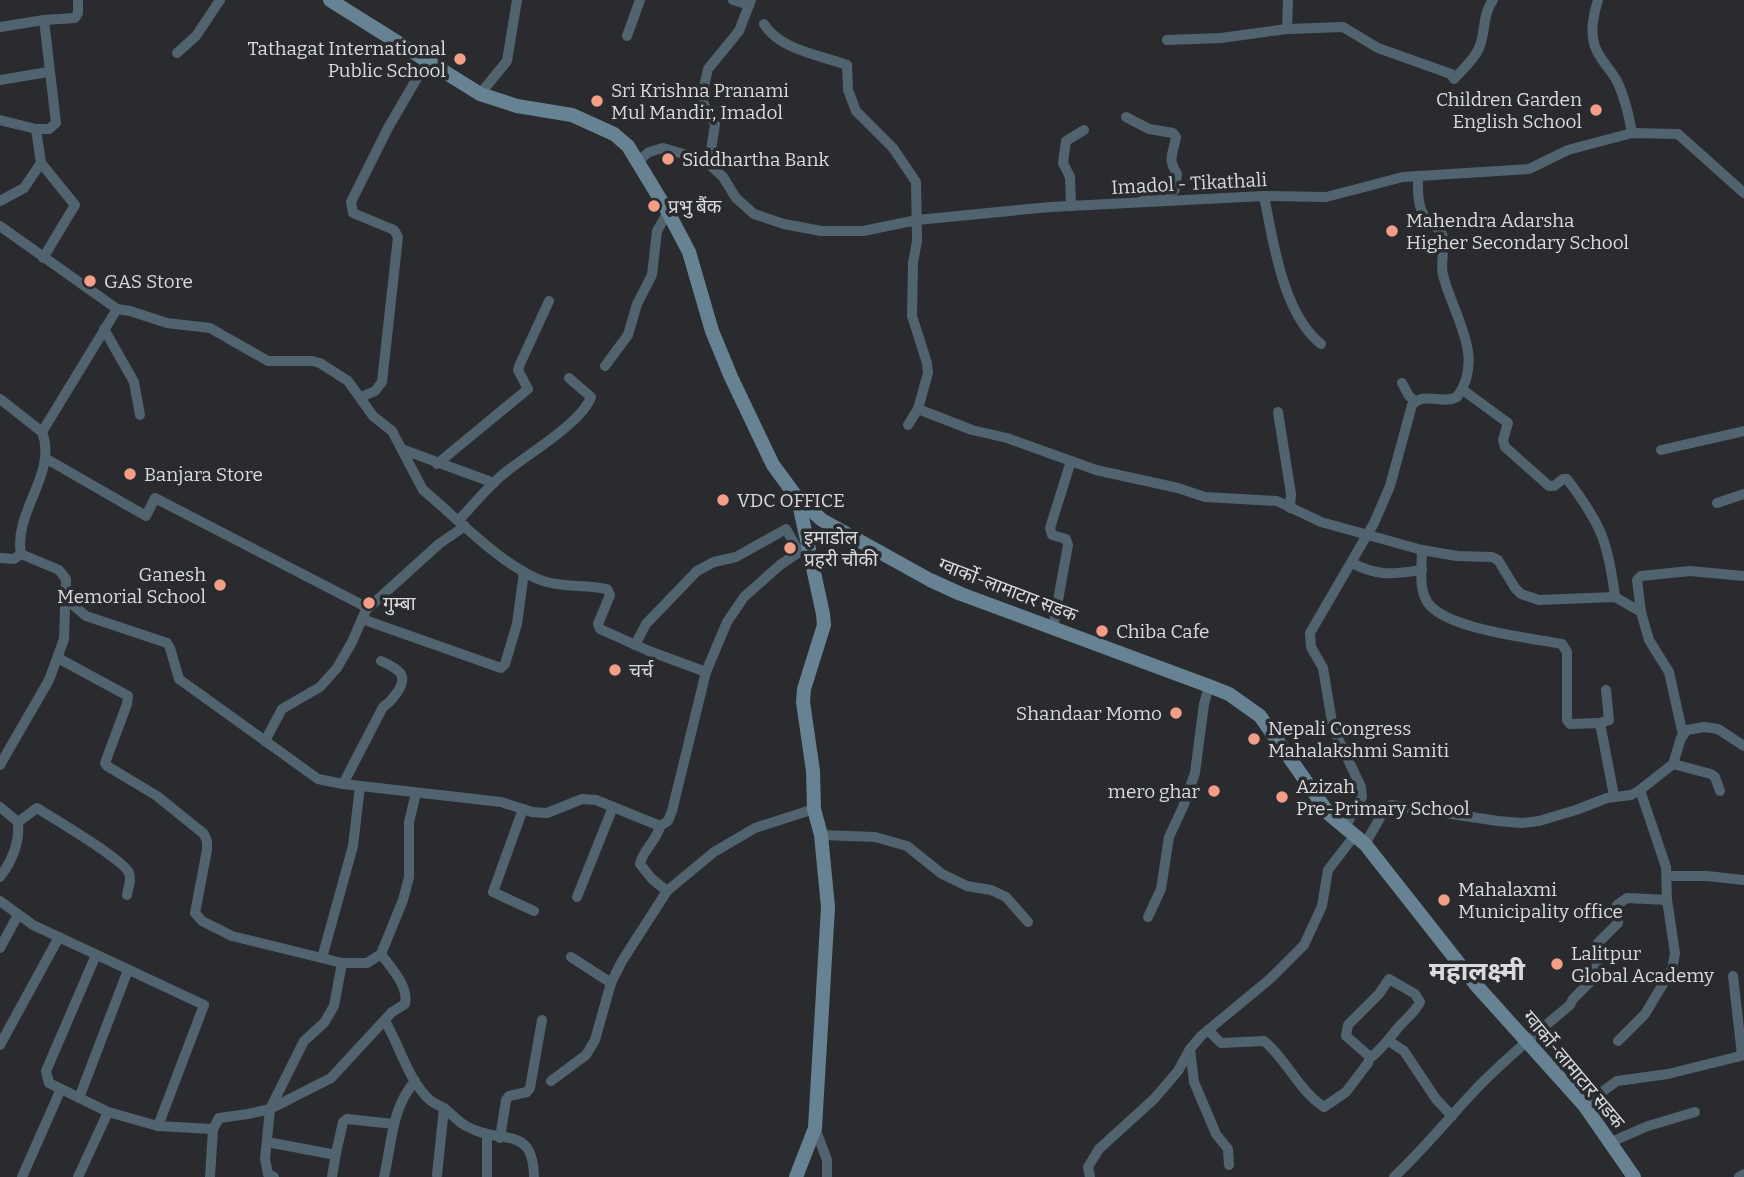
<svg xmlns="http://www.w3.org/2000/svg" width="1744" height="1177" viewBox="0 0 1744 1177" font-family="Bitter,'Noto Sans Devanagari',serif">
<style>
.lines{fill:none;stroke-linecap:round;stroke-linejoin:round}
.street{stroke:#51636e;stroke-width:10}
.secondary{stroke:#668293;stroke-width:14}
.poi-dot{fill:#f49e88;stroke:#292b2f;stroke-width:2.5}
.labels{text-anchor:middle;stroke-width:7;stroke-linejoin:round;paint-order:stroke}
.poi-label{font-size:19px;fill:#d8dadd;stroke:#292b2f;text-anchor:start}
.street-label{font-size:19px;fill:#d8dadd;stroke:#292b2f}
.district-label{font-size:26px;font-weight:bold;fill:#d8dadd;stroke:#292b2f}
</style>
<rect width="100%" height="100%" fill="#292b2f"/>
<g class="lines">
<g class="street">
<polyline points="733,0 749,5"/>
<path d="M1598,0c-6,20 -10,40 3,58 5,8 11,14 16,23 8,17 12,34 15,52"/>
<path d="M764,24c16,26 56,31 83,41l1,25 8,21 37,37 23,34 1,59 -4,22 -1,53 15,47 1,10 -10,36 -10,16"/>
<polyline points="0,27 44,20 75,18 78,13 78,0"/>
<polyline points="1287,29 1288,0"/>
<polyline points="627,36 640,0"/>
<path d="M1167,40l54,-2 66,-9 56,-2 35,21 73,26 3,5c9,-10 20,-19 25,-31 7,-16 3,-33 14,-48"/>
<polyline points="177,53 196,36 220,0"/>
<polyline points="0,80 48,72"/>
<polyline points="480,94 507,61 517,0"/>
<path d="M1126,117l23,12 24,4 3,4c-3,19 -9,20 1,37l-2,16 -33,11"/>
<polyline points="0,120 36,129 49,129 56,123 44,20"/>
<polyline points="36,129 41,163 75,205 43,258"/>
<polyline points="637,162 649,152 663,148 687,155 709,164 723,177 736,198 754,214 784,224 821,231 863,231 917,220 1050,207 1264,196 1326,197 1403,177 1529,169 1568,150 1632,133 1678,134 1744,193"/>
<polyline points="709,164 715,124 703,103 705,82 708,69 739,31 751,0"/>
<path d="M1264,196c9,45 19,118 57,148"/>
<polyline points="0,201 24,188 41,163"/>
<polyline points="1071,206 1070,177 1063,163 1066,141 1084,130"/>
<path d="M0,226l117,83 13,2 37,12 43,5 58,33h44l8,2 28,18 25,35 19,15 31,59c32,26 81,78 120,91 21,7 43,3 64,8l3,6 -12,29 2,5 49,22 57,21"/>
<polyline points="104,329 134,382 140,415"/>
<polyline points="605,366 628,335 637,304 652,275 657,231 668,212"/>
<polyline points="1402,383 1409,396 1415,401"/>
<path d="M1463,390l45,33 -5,17 2,7 44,39h5l9,-7h4c34,45 41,62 48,118"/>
<polyline points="361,397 375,391 382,382 398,237 394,230 353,213 351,202 388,128 427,61"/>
<path d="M0,399l42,33c16,41 -29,80 -21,122l38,16 7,9 -2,60 -15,41 -49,85"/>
<polyline points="918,409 972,430 1007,438 1096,470 1178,488 1205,497 1277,501 1321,522 1422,550 1457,556 1492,557 1498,560 1515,588 1521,594 1539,600 1615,597 1641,612 1649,640 1669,672 1683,735"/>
<polyline points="1278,412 1291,494 1290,508"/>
<polyline points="42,432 117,309"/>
<polyline points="404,450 494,483"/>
<polyline points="1661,450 1744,431"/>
<polyline points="45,458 146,516 155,498 368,608"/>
<polyline points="437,464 528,389 518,370 520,364 549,301"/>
<polyline points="1717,503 1744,494"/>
<path d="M459,520c14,-15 27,-31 42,-44 23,-20 80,-52 90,-79l-22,-19"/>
<path d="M1422,550c0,16 -4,39 6,53 18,26 103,35 134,41l5,8v68l3,4 30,-1 14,73"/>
<polyline points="0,558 14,559 21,554"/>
<path d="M1352,563c27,14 41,11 70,7"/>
<polyline points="67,600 86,616 167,643 170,648 179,679 318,779 343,784 501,802 532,812 547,813 582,799 596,800 660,826 668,821 672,811 706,672 727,622 744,597 780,565 799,552 808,549"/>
<polyline points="1641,612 1637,580 1641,576 1690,571 1744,576"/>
<polyline points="362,619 501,668 505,664 517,624 524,572"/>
<polyline points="1053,628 1068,545 1066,539 1052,535 1050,528 1071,461"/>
<polyline points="635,645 646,624 697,571 714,562 736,557 786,529 799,552"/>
<polyline points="58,658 128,696 127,704 105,763 107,766 157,796 204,834 207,841 207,850 195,913 202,921 232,936 342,963 367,963 381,954 403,900 409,877 409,822 416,793"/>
<polyline points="1600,723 1609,720 1606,690"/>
<polyline points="265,741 282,709 320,687 337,668 352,642 366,610 439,544 465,526"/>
<polyline points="1673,764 1711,774 1715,777 1720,791"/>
<path d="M343,784l40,-77c6,-4 9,-7 13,-13 14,-19 3,-25 -15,-33"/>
<path d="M0,807l18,15c2,20 -6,39 -18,55"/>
<polyline points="523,809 493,892 534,911"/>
<path d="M18,822l19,-14c16,10 86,51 92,65 3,6 -1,15 -2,22"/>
<path d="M660,826c-3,15 -17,23 -20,38l12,15 15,12"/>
<path d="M1345,827l17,-30 -1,-10 -28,-59 -10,-60 -12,-21 -1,-14 64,-110 16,-37 22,-81c12,-14 30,0 45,-8 29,-40 -4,-82 -14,-122 -3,-12 2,-26 0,-38 -2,-9 -13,-13 -18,-20 -8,-11 -7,-28 -7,-41"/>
<polyline points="821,835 875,837 907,846 942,874 967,886 991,890 1006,897 1028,922"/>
<polyline points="1365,844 1385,809 1391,805 1498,821 1522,823 1539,821 1576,810 1607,798 1631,795 1640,790 1673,764 1681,738 1687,730 1704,727 1718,729 1744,746"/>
<polyline points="1667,876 1707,876 1744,880"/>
<polyline points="577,897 613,807"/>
<polyline points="0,901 33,925 204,1005 158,1126"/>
<polyline points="1148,917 1161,889 1169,837 1183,807 1195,773 1204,704 1209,686"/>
<polyline points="0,948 18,915"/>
<polyline points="96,955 46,1071 49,1083 108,1112 158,1126 213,1129"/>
<polyline points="571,957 611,983"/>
<polyline points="322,958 353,846 360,786"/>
<polyline points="1733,976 1742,1055"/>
<path d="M385,1021c15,25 23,60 46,80 4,3 10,5 14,8 7,5 13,13 21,17 35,20 67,-3 68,51"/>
<path d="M1208,1030l13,13 43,-2c23,19 35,50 60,66l22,-15 22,-29 1,-4c11,-8 19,-19 28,-30 8,-10 17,-15 23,-27l-5,-8 -26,-15 -10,15 -31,31 -2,11 23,20v3"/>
<polyline points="1389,1041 1404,1051 1436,1099 1452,1116"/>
<polyline points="1618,1041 1645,1014 1672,969 1675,953 1667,900 1666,867 1640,790"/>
<polyline points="0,1045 59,937"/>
<polyline points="1190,1049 1194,1082 1216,1134 1228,1149 1229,1165"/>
<polyline points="551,1081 586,1055 595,1040 611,983 622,961 667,891 714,852 755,828 814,809"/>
<polyline points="79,1098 128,970"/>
<polyline points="1584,1105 1617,1081 1668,1074 1744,1055"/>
<polyline points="815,1128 827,1160 827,1177"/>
<polyline points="500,1138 506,1100 509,1096 527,1092 530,1088 542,1020"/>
<polyline points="267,1142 331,1154 336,1153 343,1122 347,1119 394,1124"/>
<polyline points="1611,1142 1648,1126 1695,1112"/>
<polyline points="437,1175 444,1108"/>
<polyline points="22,1177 61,1089"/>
<polyline points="78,1177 108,1112"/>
<polyline points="210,1177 213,1129 219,1118 248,1114 270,1109 304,1041 324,1023 334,1006 342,963"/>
<path d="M274,1177l-6,-3 -3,-15 5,-50 61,-31 61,-66 13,-8c4,-18 -14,-36 -24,-50"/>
<polyline points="332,1177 336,1153"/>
<path d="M384,1177c8,-34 7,-68 31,-96"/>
<polyline points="487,1177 487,1135"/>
<polyline points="1090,1177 1088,1167 1099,1149 1154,1099 1178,1071 1190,1049 1201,1036 1271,978 1304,945 1322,906 1328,870 1355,835"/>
<path d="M1394,1177c31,-29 57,-62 86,-92 28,-29 59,-54 90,-80l3,-6 23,-23 2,-33 20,-20 -1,-18 10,-7 40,2"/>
<polyline points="1739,1177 1744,1174"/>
</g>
<g class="secondary">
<polyline points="330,0 480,94 517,106 572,115 614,134 628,146 668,212 689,252 712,331 731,377 773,465 798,499 822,520 930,580 961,594 1209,686 1229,694 1260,716 1329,814 1365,844 1476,985 1584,1105 1634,1177"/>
<polyline points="796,1177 815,1128 828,907 821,835 814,809 813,771 803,702 804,689 824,625 823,614 798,499"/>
</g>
</g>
<g class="poi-dot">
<circle cx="460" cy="59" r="7"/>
<circle cx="597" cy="101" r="7"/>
<circle cx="1596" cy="110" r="7"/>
<circle cx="668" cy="159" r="7"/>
<circle cx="654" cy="206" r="7"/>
<circle cx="1392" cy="231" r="7"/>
<circle cx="90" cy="281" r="7"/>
<circle cx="130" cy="474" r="7"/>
<circle cx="723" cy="500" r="7"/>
<circle cx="790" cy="548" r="7"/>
<circle cx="220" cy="585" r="7"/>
<circle cx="369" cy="603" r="7"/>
<circle cx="1102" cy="631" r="7"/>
<circle cx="615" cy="670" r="7"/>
<circle cx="1176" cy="713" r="7"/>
<circle cx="1254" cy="739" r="7"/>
<circle cx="1214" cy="791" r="7"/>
<circle cx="1282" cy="797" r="7"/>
<circle cx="1444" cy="900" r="7"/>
<circle cx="1557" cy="964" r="7"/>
</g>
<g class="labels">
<g class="poi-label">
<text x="446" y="55" text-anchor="end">Tathagat International<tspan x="446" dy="22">Public School</tspan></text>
<text x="611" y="97">Sri Krishna Pranami<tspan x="611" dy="22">Mul Mandir, Imadol</tspan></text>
<text x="1582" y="106" text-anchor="end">Children Garden<tspan x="1582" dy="22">English School</tspan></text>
<text x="682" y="166">Siddhartha Bank</text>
<text x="668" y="213">प्रभु बैंक</text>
<text x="1406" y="227">Mahendra Adarsha<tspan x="1406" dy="22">Higher Secondary School</tspan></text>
<text x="104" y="288">GAS Store</text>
<text x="144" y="481">Banjara Store</text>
<text x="737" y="507">VDC OFFICE</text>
<text x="804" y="544">इमाडोल<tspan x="804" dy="22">प्रहरी चौकी</tspan></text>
<text x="206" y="581" text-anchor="end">Ganesh<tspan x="206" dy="22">Memorial School</tspan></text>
<text x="383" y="610">गुम्बा</text>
<text x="1116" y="638">Chiba Cafe</text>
<text x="629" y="677">चर्च</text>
<text x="1162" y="720" text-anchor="end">Shandaar Momo</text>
<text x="1268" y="735">Nepali Congress<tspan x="1268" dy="22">Mahalakshmi Samiti</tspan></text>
<text x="1296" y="793">Azizah<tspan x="1296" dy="22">Pre-Primary School</tspan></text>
<text x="1200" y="798" text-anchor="end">mero ghar</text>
<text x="1458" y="896">Mahalaxmi<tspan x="1458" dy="22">Municipality office</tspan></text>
<text x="1571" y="960">Lalitpur<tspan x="1571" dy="22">Global Academy</tspan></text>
</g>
<g class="street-label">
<text transform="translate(1189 183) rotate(-3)" y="7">Imadol - Tikathali</text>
<text transform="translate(1008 589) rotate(21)" y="7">ग्वार्को-लामाटार सडक</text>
<text transform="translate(1574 1069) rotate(50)" y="7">ग्वार्को-लामाटार सडक</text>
</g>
<g class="district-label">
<text x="1477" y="980">महालक्ष्मी</text>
</g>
</g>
</svg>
